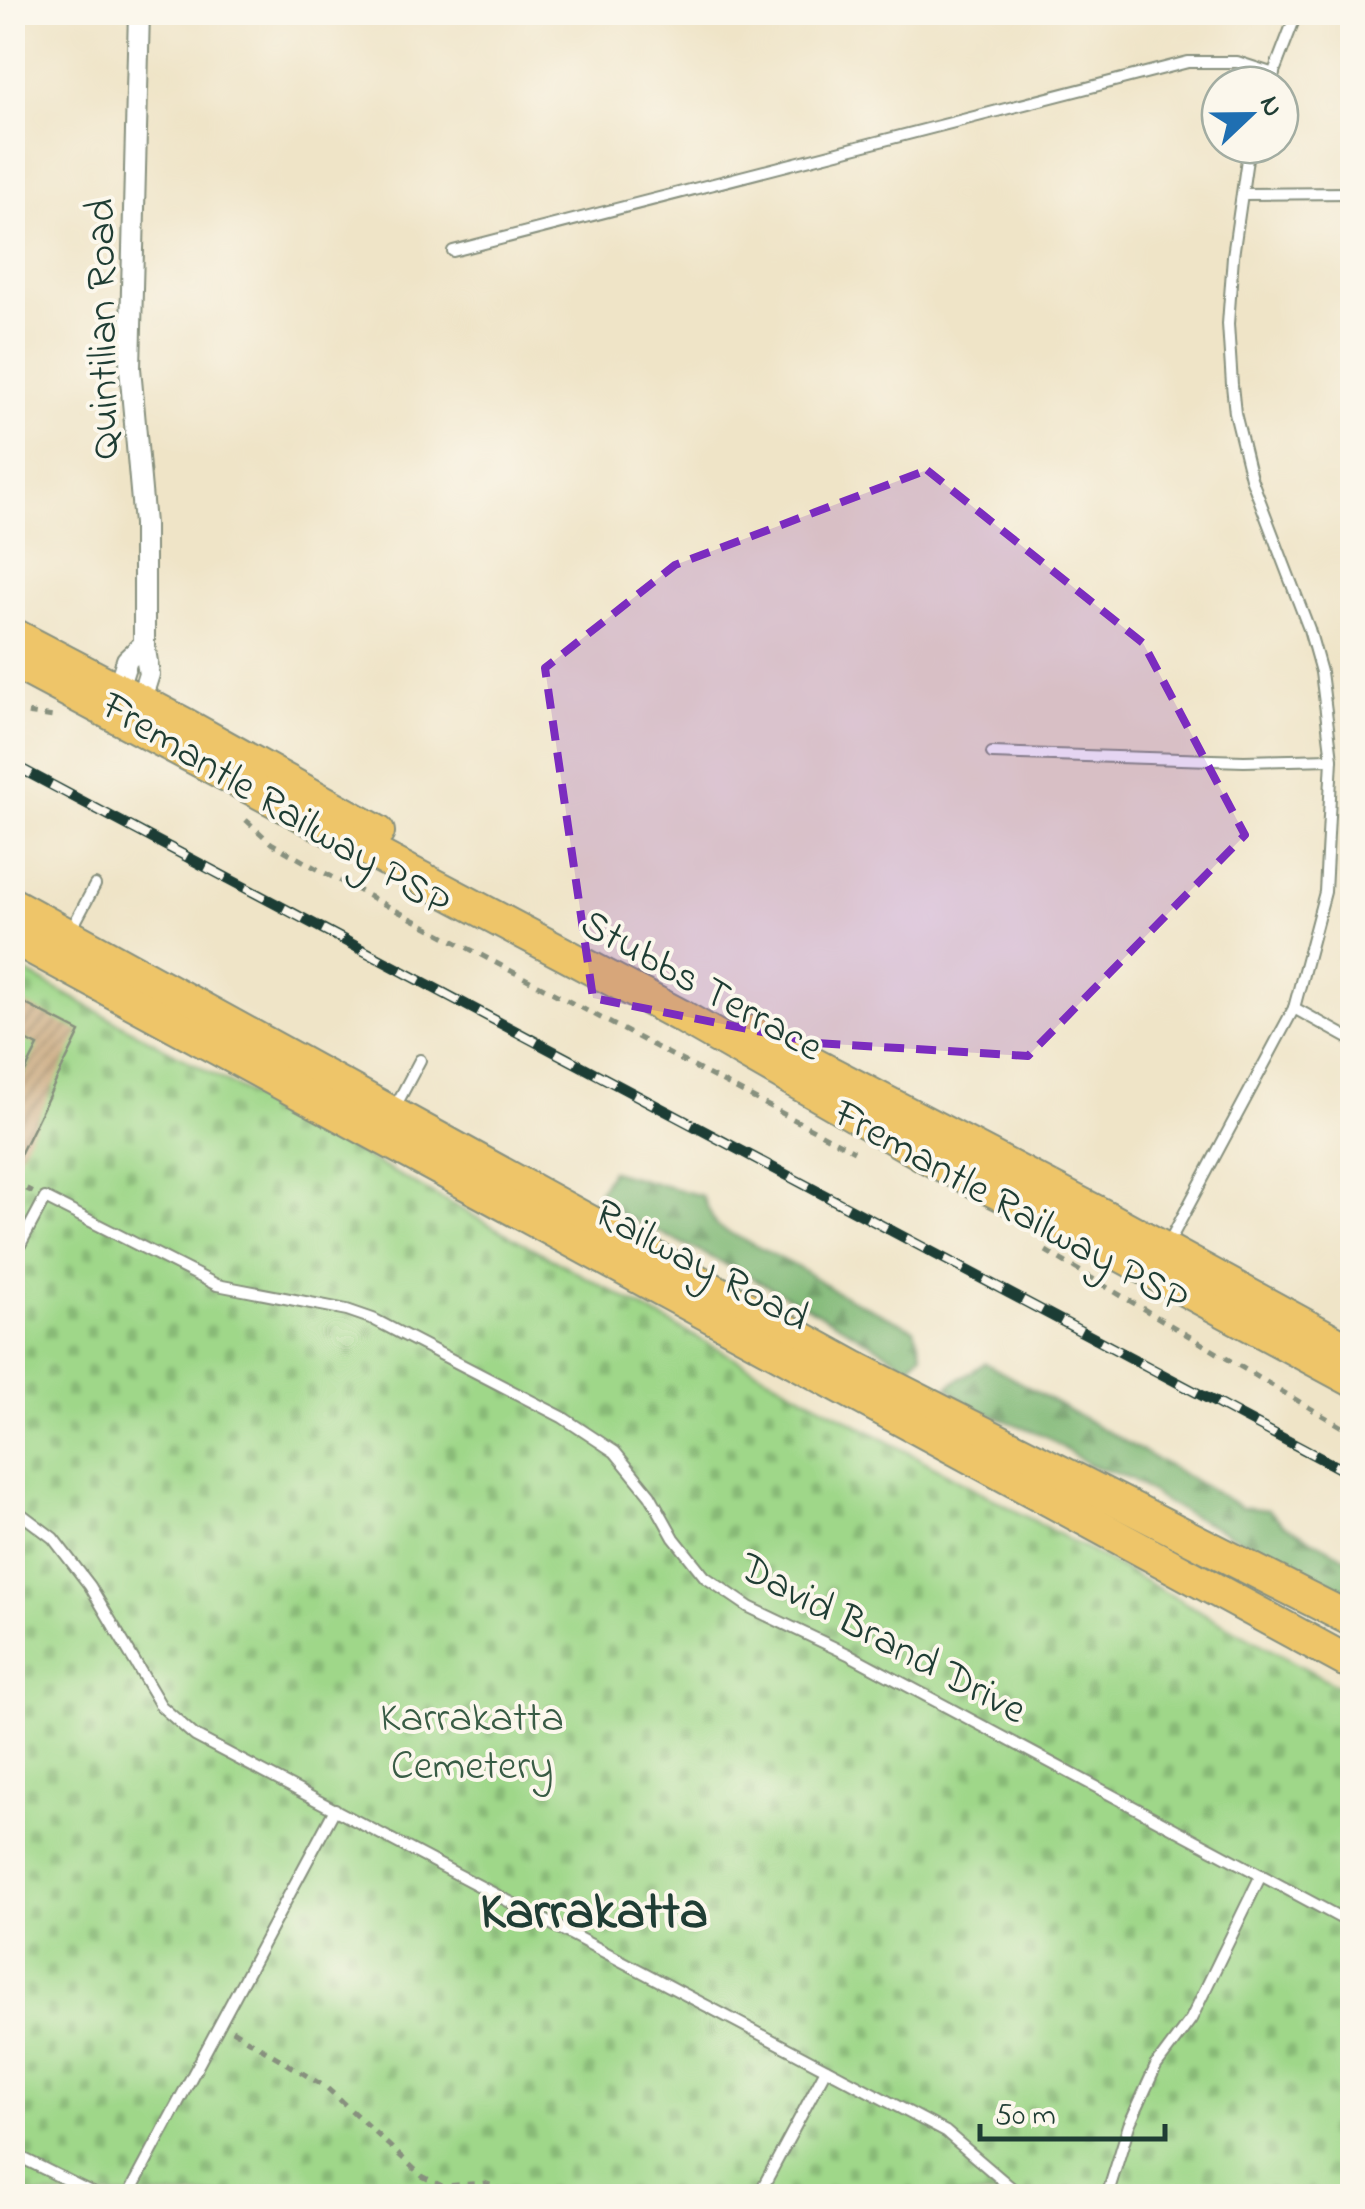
<svg xmlns="http://www.w3.org/2000/svg" width="1365" height="2209" viewBox="0 0 1365 2209" font-family="'Indie Flower',sans-serif">
<style>
.forest{fill:url(#forest-firs);stroke:#4f7a54;stroke-width:2.5}
.cemetery{fill:url(#cemetery-stones);stroke:#5f8a5e;stroke-width:2.5}
.building{fill:url(#building-hatch)}
.lines{fill:none;stroke-linecap:round;stroke-linejoin:round}
.lane-casing{stroke:#87907e;stroke-width:14}
.street-casing{stroke:#87907e;stroke-width:24}
.primary-casing{stroke:#87907e;stroke-width:36}
.path{stroke:#87907e;stroke-width:5;stroke-dasharray:8 8;stroke-linecap:butt}
.lane{stroke:#fff;stroke-width:10}
.street{stroke:#fff;stroke-width:20}
.primary{stroke:#eec569;stroke-width:32}
.rail-casing{stroke:#1f3d34;stroke-width:11}
.rail{stroke:#fbf7ec;stroke-width:8;stroke-dasharray:22;stroke-linecap:butt}
.marked{fill:#7b2cbf;fill-opacity:0.2;stroke:#7b2cbf;stroke-width:8;stroke-dasharray:20 12;stroke-linejoin:round}
.labels{text-anchor:middle;stroke-width:8;stroke-linejoin:round;paint-order:stroke}
.street-label{font-size:42px;fill:#1f3d34;stroke:#fbf7ec}
.park-label{font-size:42px;fill:#395c45;stroke:#fbf7ec}
.district-label{font-size:52px;font-weight:bold;fill:#1f3d34;stroke:#fbf7ec}
</style>
<defs>
<pattern id="forest-firs" width="22" height="20" patternUnits="userSpaceOnUse" patternTransform="scale(2.5)"><rect width="22" height="20" fill="#7fb875"/><path d="M5 1l3.5 6h-7zM16 11l3.5 6h-7z" fill="#679761"/></pattern>
<pattern id="cemetery-stones" width="16" height="16" patternUnits="userSpaceOnUse" patternTransform="scale(2.5)"><rect width="16" height="16" fill="#9fd789"/><path d="M2 7V4a2 2 0 0 1 4 0v3zM10 15v-3a2 2 0 0 1 4 0v3z" fill="#88b977"/></pattern>
<pattern id="building-hatch" width="6" height="6" patternUnits="userSpaceOnUse" patternTransform="scale(2.5)"><rect width="6" height="6" fill="#cfb18a"/><path d="M-1 1l2-2M0 6l6-6M5 7l2-2" fill="none" stroke="#a79172"/></pattern>
</defs>
<rect width="100%" height="100%" fill="#fbf7ec"/>
<filter id="ink" filterUnits="userSpaceOnUse"><feTurbulence type="fractalNoise" baseFrequency=".01" numOctaves="2"/><feDisplacementMap in="SourceGraphic" scale="20" xChannelSelector="R" yChannelSelector="G"/><feConvolveMatrix kernelMatrix="1 2 1 2 8 2 1 2 1" color-interpolation-filters="sRGB"/></filter>
<filter id="wash" filterUnits="userSpaceOnUse"><feTurbulence type="fractalNoise" baseFrequency=".0048" numOctaves="4" result="noise"/><feDisplacementMap in="SourceGraphic" scale="40" xChannelSelector="R" yChannelSelector="G"/><feGaussianBlur stdDeviation="2.25" result="paint"/><feColorMatrix in="noise" values="0 0 0 0 0 0 0 0 0 0 0 0 0 0 0 0 0 1.4 0 .05"/><feComposite in="paint" operator="in"/></filter>
<g filter="url(#wash)">
<rect width="100%" height="100%" fill="#efe4c7"/>
<g class="forest">
<path d="M611,1171l91,25 14,30 87,44 33,22 78,37 8,25 -13,12c-101,-63 -208,-116 -316,-164z"/>
<polygon points="985,1363 1241,1507 1269,1510 1283,1524 1352,1561 1352,1594 1166,1503 1130,1478 1089,1465 1044,1435 973,1408 948,1387"/>
</g>
<polygon class="cemetery" points="12,965 1352,1694 1352,2196 13,2196"/>
<g id="blocks">
<polygon class="building" points="12,997 80,1032 12,1171 12,1098 38,1046 12,1033"/>
</g>
</g>
<g filter="url(#ink)">
<use href="#blocks" fill-opacity="0" stroke="#87907e" stroke-width="2.5"/>
<g class="lines">
<defs>
<g id="lane">
<polyline points="1269,85 1297,12"/>
<polyline points="1243,194 1352,193"/>
<polyline points="453,251 1188,62 1237,62 1274,74"/>
<polyline points="992,753 1244,761 1332,759"/>
<polyline points="71,930 95,885"/>
<polyline points="1294,1008 1352,1040"/>
<polyline points="394,1109 420,1060"/>
<polyline points="1168,1244 1294,1008 1325,892 1332,759 1321,672 1309,629 1251,478 1235,413 1232,385 1228,324 1233,256 1249,145"/>
<polyline points="12,1260 45,1198 217,1285 347,1310 373,1319 562,1417 615,1452 650,1495 674,1538 705,1577 749,1607 850,1655 1352,1924"/>
<polyline points="12,1507 53,1538 90,1586 161,1706 195,1736 946,2132 1021,2196"/>
<polyline points="12,2153 99,2196"/>
<polyline points="128,2196 335,1809"/>
<polyline points="758,2196 826,2069"/>
<polyline points="1107,2196 1129,2125 1156,2066 1191,2019 1261,1875"/>
</g>
<g id="street">
<polyline points="115,698 127,660 144,644"/>
<polyline points="137,712 149,674 144,644 144,524 130,368 139,12"/>
</g>
<g id="primary">
<polyline points="12,634 184,724 378,832"/>
<polyline points="12,661 681,1016 934,1161 1093,1240 1352,1380"/>
<polyline points="12,904 854,1367 1352,1620"/>
<polyline points="12,937 1352,1664"/>
<polyline points="752,1032 1106,1217 1352,1351"/>
</g>
</defs>
<use href="#lane" class="lane-casing"/>
<use href="#street" class="street-casing"/>
<use href="#primary" class="primary-casing"/>
<g class="path">
<polyline points="12,711 54,717"/>
<polyline points="246,820 271,843 321,871 854,1151"/>
<polyline points="12,1182 33,1192"/>
<polyline points="1046,1251 1352,1433"/>
<polyline points="232,2030 327,2088 422,2176 442,2186 485,2183 519,2196"/>
</g>
<use href="#lane" class="lane"/>
<use href="#street" class="street"/>
<use href="#primary" class="primary"/>
<defs>
<polyline id="rail" points="12,764 1352,1475"/>
</defs>
<use href="#rail" class="rail-casing"/>
<use href="#rail" class="rail"/>
</g>
</g>
<path class="marked" d="M927,470l216,173 102,192 -217,221 -211,-13 -224,-45 -48,-330 130,-103z"/>
<g class="labels">
<g class="street-label">
<text transform="translate(100 329) rotate(-91)" y="15">Quintilian Road</text>
<text transform="translate(277 802) rotate(31)" y="15">Fremantle Railway PSP</text>
<text transform="translate(703 983) rotate(29)" y="15">Stubbs Terrace</text>
<text transform="translate(1012 1204) rotate(29)" y="15">Fremantle Railway PSP</text>
<text transform="translate(703 1263) rotate(28)" y="15">Railway Road</text>
<text transform="translate(884 1636) rotate(28)" y="15">David Brand Drive</text>
</g>
<g class="park-label">
<text x="472" y="1730">Karrakatta<tspan x="472" dy="48">Cemetery</tspan></text>
</g>
<g class="district-label">
<text x="594" y="1927">Karrakatta</text>
</g>
</g>
<rect width="1365" height="2209" fill="none" stroke="#fbf7ec" stroke-width="50"/>
<g transform="translate(1250 115) rotate(68)"><circle r="48" fill="#fbf7ec" stroke="#a3ada2" stroke-width="2.5"/>
<path d="M0-8L18 38L0 25L-18 38Z" fill="#1f6fb2"/>
<text y="-15" font-size="28" font-weight="bold" text-anchor="middle" fill="#1f3d34">N</text>
</g>
<path d="M980 2124v15h185v-15" fill="none" stroke="#1f3d34" stroke-width="5"/>
<text x="995" y="2124" font-size="30" fill="#1f3d34" stroke="#fbf7ec" stroke-width="8" paint-order="stroke">50 m</text>
</svg>
